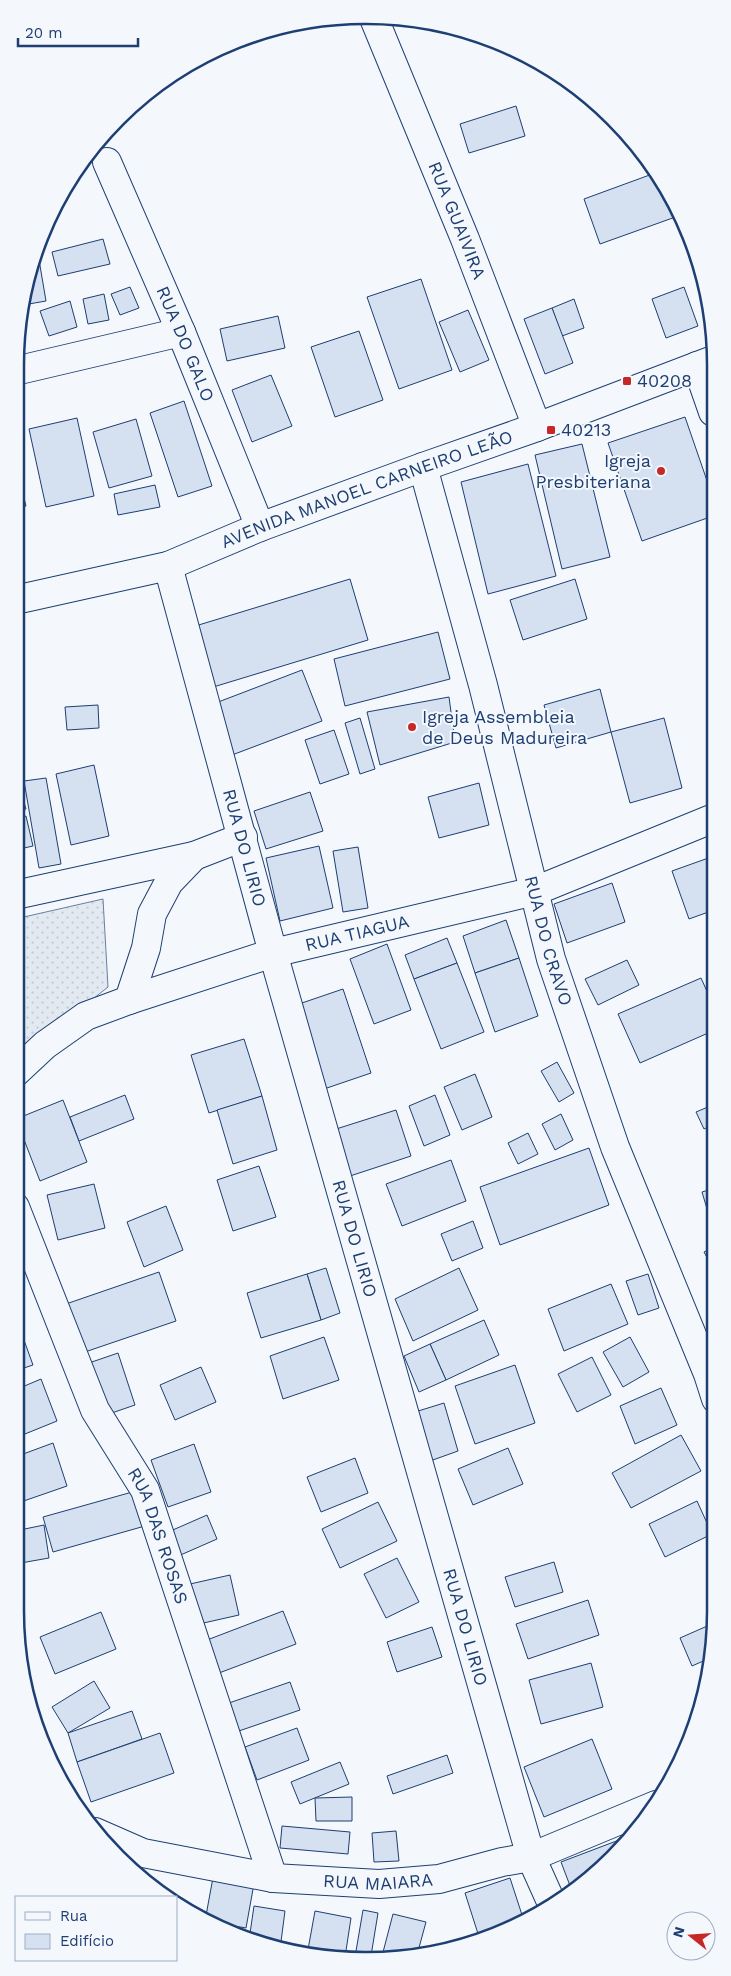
<svg xmlns="http://www.w3.org/2000/svg" width="731" height="1976" viewBox="0 0 731 1976" font-family="'Work Sans',sans-serif">
<style>
.grass{fill:url(#grass-dots);stroke:#687fa3}
.building{fill:#d5e0f0;stroke:#1d3f73}
.lines{fill:none;stroke-linecap:round;stroke-linejoin:round}
.minor-casing{stroke:#1d3f73;stroke-width:30}
.secondary-casing{stroke:#1d3f73;stroke-width:30}
.minor{stroke:#f4f7fb;stroke-width:28}
.secondary{stroke:#f4f7fb;stroke-width:28}
.poi-dot{fill:#c62828;stroke:#f4f7fb;stroke-width:2}
.labels{text-anchor:middle;stroke-width:4;stroke-linejoin:round;paint-order:stroke}
.street-label{font-size:18px;fill:#1d3f73;stroke:#f4f7fb}
.poi-label{font-size:18px;fill:#1d3f73;stroke:#f4f7fb;text-anchor:start}
.rim{fill:none;stroke:#1d3f73;stroke-width:2.5}
</style>
<defs>
<pattern id="grass-dots" width="8" height="8" patternUnits="userSpaceOnUse" patternTransform="scale(1.25)"><rect width="8" height="8" fill="#e3e9f0"/><path d="M2 2h.1M6 6h.1" fill="none" stroke="#c2c9d1" stroke-width="1.8" stroke-linecap="round"/></pattern>
</defs>
<rect width="100%" height="100%" fill="#f4f7fb"/>
<polygon class="grass" points="103,899 108,987 15,1061 15,919"/>
<g class="building">
<polygon points="516,106 525,136 469,153 460,124"/>
<polygon points="655,173 681,215 600,244 584,199"/>
<polygon points="103,239 110,264 58,276 52,252"/>
<polygon points="37,248 46,301 23,305 27,275"/>
<polygon points="421,279 452,370 399,389 367,297"/>
<polygon points="130,287 139,308 120,315 111,294"/>
<polygon points="684,287 698,326 666,338 652,299"/>
<polygon points="104,294 109,320 88,324 83,299"/>
<polygon points="574,299 584,328 562,336 552,308"/>
<polygon points="70,301 77,327 49,336 40,311"/>
<polygon points="552,308 573,363 545,374 524,319"/>
<polygon points="468,310 489,360 460,372 439,322"/>
<polygon points="278,316 285,348 227,361 220,329"/>
<polygon points="359,331 383,400 335,417 311,347"/>
<polygon points="271,375 292,426 252,442 232,390"/>
<polygon points="184,401 212,486 178,497 150,413"/>
<polygon points="685,417 713,498 713,516 642,541 608,443"/>
<polygon points="77,418 94,496 46,507 29,429"/>
<polygon points="136,419 152,476 109,488 93,432"/>
<polygon points="582,444 610,557 562,569 535,455"/>
<polygon points="15,462 26,506 15,509"/>
<polygon points="528,464 556,576 488,594 461,482"/>
<polygon points="155,485 160,507 118,515 114,494"/>
<polygon points="350,579 368,640 210,688 192,627"/>
<polygon points="575,579 587,619 523,640 510,600"/>
<polygon points="438,632 450,679 345,706 334,659"/>
<polygon points="302,670 322,721 232,755 213,704"/>
<polygon points="600,689 611,732 556,748 544,705"/>
<polygon points="449,697 455,742 380,765 367,712"/>
<polygon points="98,705 99,728 67,730 65,707"/>
<polygon points="360,718 375,769 360,774 345,723"/>
<polygon points="664,718 682,788 630,803 611,732"/>
<polygon points="334,730 349,774 320,784 305,740"/>
<polygon points="94,765 109,836 71,845 56,774"/>
<polygon points="15,772 26,809 15,812"/>
<polygon points="46,778 61,864 39,868 24,781"/>
<polygon points="479,783 489,825 439,838 428,797"/>
<polygon points="310,792 323,831 266,849 254,811"/>
<polygon points="26,816 33,846 15,850 15,819"/>
<polygon points="319,846 333,908 280,921 266,858"/>
<polygon points="358,847 368,908 343,912 333,851"/>
<polygon points="714,856 714,910 689,919 672,871"/>
<polygon points="612,883 625,922 567,943 554,904"/>
<polygon points="506,920 519,958 475,973 463,936"/>
<polygon points="447,938 457,963 414,979 405,955"/>
<polygon points="387,944 411,1010 374,1024 350,959"/>
<polygon points="519,958 538,1016 495,1032 475,973"/>
<polygon points="627,960 639,985 598,1005 585,979"/>
<polygon points="457,963 484,1032 441,1049 414,979"/>
<polygon points="701,978 715,1009 715,1030 640,1063 618,1014"/>
<polygon points="343,989 371,1073 324,1089 296,1005"/>
<polygon points="244,1039 262,1096 209,1113 191,1055"/>
<polygon points="557,1062 574,1093 559,1102 541,1071"/>
<polygon points="475,1074 492,1117 462,1130 444,1087"/>
<polygon points="125,1095 134,1119 79,1141 70,1117"/>
<polygon points="435,1095 450,1135 424,1146 409,1106"/>
<polygon points="262,1096 277,1150 233,1164 217,1110"/>
<polygon points="63,1100 87,1162 40,1181 16,1119"/>
<polygon points="715,1104 715,1124 704,1129 696,1112"/>
<polygon points="396,1110 411,1156 347,1177 333,1130"/>
<polygon points="561,1114 573,1140 555,1150 542,1124"/>
<polygon points="528,1133 538,1154 518,1164 508,1143"/>
<polygon points="589,1148 609,1205 500,1245 480,1187"/>
<polygon points="451,1160 466,1201 402,1226 386,1184"/>
<polygon points="259,1166 276,1217 233,1231 217,1180"/>
<polygon points="94,1184 105,1228 58,1240 47,1195"/>
<polygon points="715,1188 715,1217 710,1219 702,1192"/>
<polygon points="166,1206 183,1250 144,1267 127,1222"/>
<polygon points="473,1221 483,1248 452,1261 441,1234"/>
<polygon points="715,1246 715,1272 704,1252"/>
<polygon points="326,1268 340,1313 321,1320 307,1274"/>
<polygon points="459,1268 478,1310 413,1341 395,1299"/>
<polygon points="159,1272 176,1321 79,1354 63,1305"/>
<polygon points="307,1274 321,1320 261,1338 247,1293"/>
<polygon points="648,1274 659,1308 638,1315 626,1281"/>
<polygon points="611,1284 628,1324 564,1351 548,1309"/>
<polygon points="484,1320 499,1355 446,1380 430,1344"/>
<polygon points="20,1329 33,1365 15,1371 15,1331"/>
<polygon points="324,1337 339,1380 283,1399 270,1356"/>
<polygon points="630,1337 649,1372 623,1387 603,1352"/>
<polygon points="430,1344 446,1380 419,1392 404,1356"/>
<polygon points="118,1353 135,1405 103,1416 86,1364"/>
<polygon points="592,1357 611,1395 577,1412 558,1374"/>
<polygon points="515,1365 535,1423 475,1444 455,1386"/>
<polygon points="201,1367 216,1402 175,1420 160,1385"/>
<polygon points="41,1379 57,1421 15,1438 15,1390"/>
<polygon points="661,1388 677,1425 635,1444 620,1406"/>
<polygon points="444,1403 458,1451 430,1461 415,1412"/>
<polygon points="681,1435 701,1471 631,1508 612,1473"/>
<polygon points="53,1443 67,1486 15,1504 15,1457"/>
<polygon points="194,1444 211,1492 168,1507 151,1460"/>
<polygon points="508,1448 523,1484 473,1505 458,1469"/>
<polygon points="355,1458 368,1493 321,1512 307,1477"/>
<polygon points="143,1489 152,1524 53,1552 43,1517"/>
<polygon points="697,1501 712,1534 665,1557 649,1524"/>
<polygon points="378,1502 397,1541 340,1568 322,1529"/>
<polygon points="207,1515 217,1539 176,1557 166,1533"/>
<polygon points="44,1525 49,1558 15,1564 15,1531"/>
<polygon points="397,1558 419,1602 386,1618 364,1574"/>
<polygon points="554,1562 563,1592 515,1607 505,1577"/>
<polygon points="230,1575 239,1615 199,1624 190,1584"/>
<polygon points="588,1600 599,1635 528,1659 516,1624"/>
<polygon points="283,1611 296,1644 219,1673 207,1640"/>
<polygon points="101,1612 116,1649 55,1674 40,1637"/>
<polygon points="714,1623 710,1658 692,1666 680,1638"/>
<polygon points="432,1627 442,1657 397,1672 387,1642"/>
<polygon points="591,1663 603,1707 541,1724 529,1680"/>
<polygon points="94,1681 110,1708 68,1733 52,1707"/>
<polygon points="290,1682 300,1710 236,1732 226,1704"/>
<polygon points="132,1711 142,1739 77,1762 68,1733"/>
<polygon points="297,1728 309,1760 257,1780 245,1747"/>
<polygon points="160,1733 174,1773 91,1802 77,1762"/>
<polygon points="592,1739 612,1789 544,1817 524,1767"/>
<polygon points="447,1755 453,1773 393,1794 387,1776"/>
<polygon points="340,1762 349,1784 300,1804 291,1782"/>
<polygon points="352,1797 352,1821 316,1821 315,1798"/>
<polygon points="282,1826 350,1832 348,1854 280,1848"/>
<polygon points="396,1831 399,1861 374,1862 372,1833"/>
<polygon points="619,1840 621,1845 572,1891 561,1862"/>
<polygon points="214,1872 255,1878 246,1928 205,1921"/>
<polygon points="510,1878 524,1921 500,1934 480,1940 465,1893"/>
<polygon points="254,1906 285,1911 280,1949 249,1940"/>
<polygon points="363,1910 378,1913 371,1956 355,1957"/>
<polygon points="315,1911 351,1918 345,1957 319,1958 307,1955"/>
<polygon points="393,1914 426,1922 417,1955 382,1956"/>
</g>
<g class="lines">
<defs>
<g id="minor">
<path id="s1" d="M373,16l92,223 72,188"/>
<path id="s2" d="M107,162l74,170 79,195"/>
<polyline points="697,366 713,412"/>
<polyline points="15,371 181,332"/>
<path id="s3" d="M423,467l60,218 68,274 64,188 93,227 8,25"/>
<path id="s4" d="M168,566l105,387 258,904 22,49"/>
<polyline points="15,895 194,856 243,837"/>
<polyline points="129,1000 146,948 152,914 169,882 194,856"/>
<path id="s5" d="M15,1073l30,-28 41,-29 43,-16 144,-47 262,-62 179,-73"/>
<path id="s6" d="M15,1207l80,203 50,80 128,388"/>
<path id="s7" d="M95,1832l48,21 130,25 106,6 60,-5 63,-17 29,-5 125,-52"/>
</g>
<g id="secondary">
<path id="s8" d="M15,600l153,-34 92,-39 163,-60 114,-40 176,-67"/>
</g>
</defs>
<use href="#minor" class="minor-casing"/>
<use href="#secondary" class="secondary-casing"/>
<use href="#minor" class="minor"/>
<use href="#secondary" class="secondary"/>
</g>
<g class="poi-dot">
<rect x="622" y="376" width="10" height="10" rx="2.5"/>
<rect x="546" y="425" width="10" height="10" rx="2.5"/>
<circle cx="661" cy="471" r="5"/>
<circle cx="412" cy="727" r="5"/>
</g>
<g class="labels">
<g class="street-label">
<text dy="6" stroke="none"><textPath href="#s1" startOffset="221">RUA GUAIVIRA</textPath></text>
<text dy="6" stroke="none"><textPath href="#s2" startOffset="198">RUA DO GALO</textPath></text>
<text dy="6" stroke="none"><textPath href="#s8" startOffset="370">AVENIDA MANOEL CARNEIRO LEÃO</textPath></text>
<text dy="6" stroke="none"><textPath href="#s4" startOffset="292">RUA DO LIRIO</textPath></text>
<text dy="6" stroke="none"><textPath href="#s5" startOffset="375">RUA TIAGUA</textPath></text>
<text dy="6" stroke="none"><textPath href="#s3" startOffset="490">RUA DO CRAVO</textPath></text>
<text dy="6" stroke="none"><textPath href="#s4" startOffset="698">RUA DO LIRIO</textPath></text>
<text dy="6" stroke="none"><textPath href="#s6" startOffset="360">RUA DAS ROSAS</textPath></text>
<text dy="6" stroke="none"><textPath href="#s4" startOffset="1102">RUA DO LIRIO</textPath></text>
<text dy="6" stroke="none"><textPath href="#s7" startOffset="290">RUA MAIARA</textPath></text>
</g>
<g class="poi-label">
<text x="637" y="387">40208</text>
<text x="561" y="436">40213</text>
<text x="651" y="467" text-anchor="end">Igreja<tspan x="651" dy="21">Presbiteriana</tspan></text>
<text x="422" y="723">Igreja Assembleia<tspan x="422" dy="21">de Deus Madureira</tspan></text>
</g>
</g>
<path d="M0 0H731V1976H0ZM365 24H366A341 341 0 0 1 707 365V1611A341 341 0 0 1 366 1952H365A341 341 0 0 1 24 1611V365A341 341 0 0 1 365 24Z" fill="#f4f7fb" fill-rule="evenodd"/>
<path class="rim" d="M365 24H366A341 341 0 0 1 707 365V1611A341 341 0 0 1 366 1952H365A341 341 0 0 1 24 1611V365A341 341 0 0 1 365 24Z"/>
<rect x="15" y="1896" width="162" height="65" fill="#f4f7fb" stroke="#9eadc5"/>
<rect x="25" y="1912" width="25" height="8" fill="#f4f7fb" stroke="#9eadc5"/>
<text x="60" y="1921" font-size="15" fill="#1d3f73">Rua</text>
<rect x="25" y="1934" width="25" height="15" fill="#d5e0f0" stroke="#9eadc5"/>
<text x="60" y="1946" font-size="15" fill="#1d3f73">Edifício</text>
<g transform="translate(691 1936) rotate(287)"><circle r="24" fill="#f4f7fb" stroke="#9eadc5"/>
<path d="M0-4L9 19L0 12L-9 19Z" fill="#c62828"/>
<text y="-8" font-size="14" font-weight="bold" text-anchor="middle" fill="#1d3f73">N</text>
</g>
<path d="M18 38v8h120v-8" fill="none" stroke="#1d3f73" stroke-width="2.5"/>
<text x="25" y="38" font-size="15" fill="#1d3f73" stroke="#f4f7fb" stroke-width="4" paint-order="stroke">20 m</text>
</svg>
